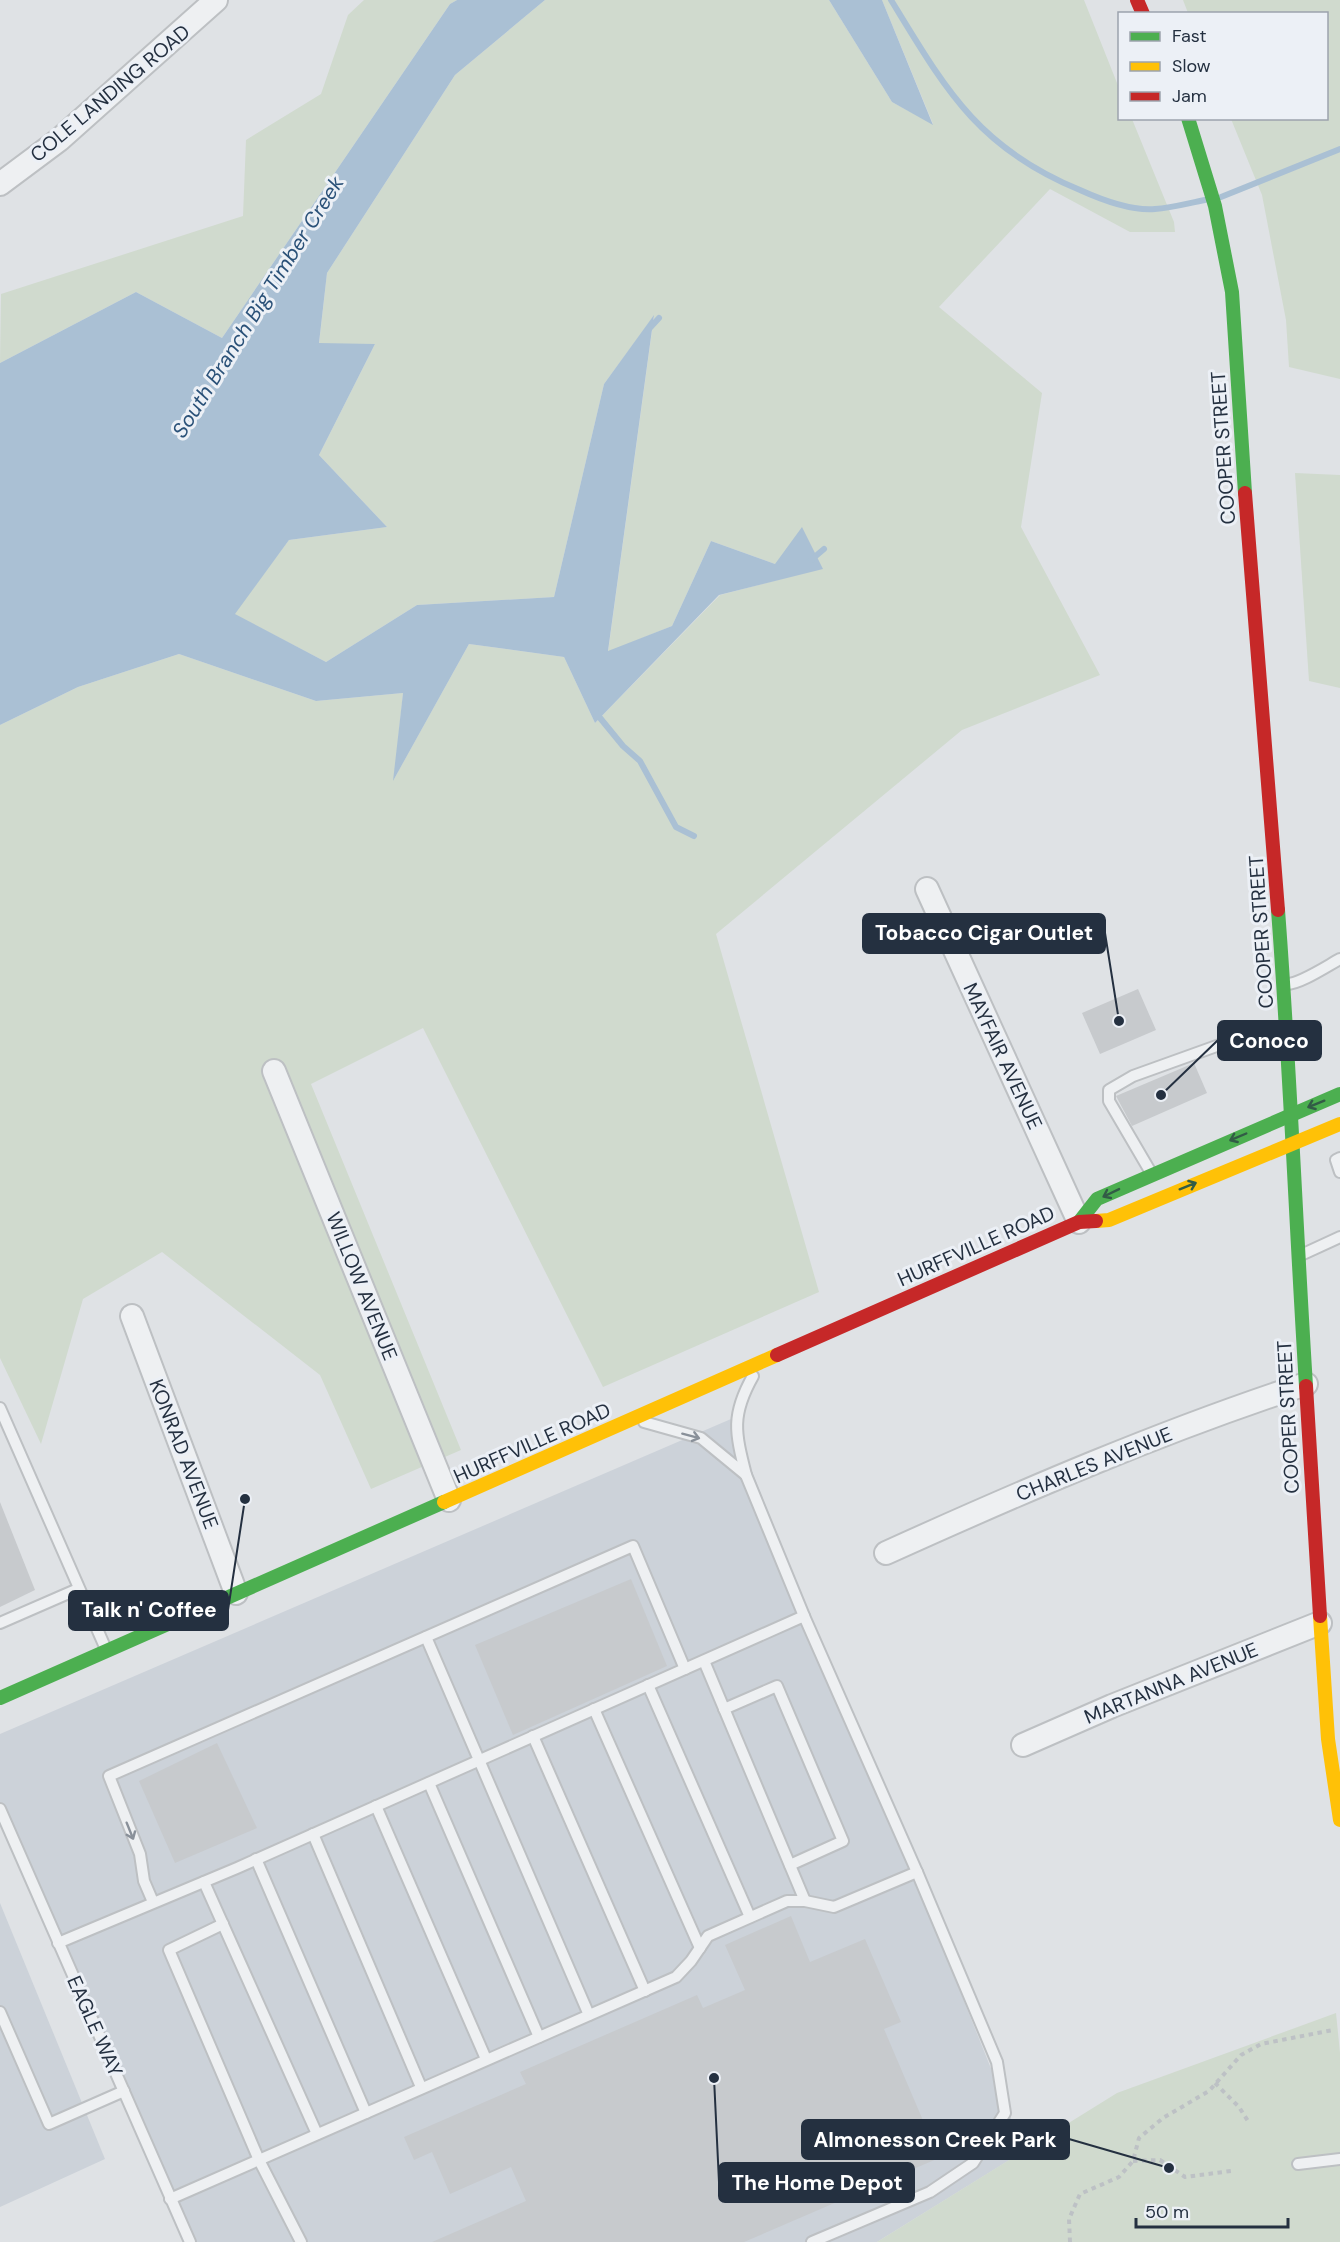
<svg xmlns="http://www.w3.org/2000/svg" width="1340" height="2242" viewBox="0 0 1340 2242" font-family="'DM Sans',sans-serif">
<style>
.built{fill:#ccd2d9}
.green{fill:#d0dace}
.water{fill:#aac0d4}
.lines{fill:none;stroke-linecap:round;stroke-linejoin:round}
.stream{stroke:#aac0d4;stroke-width:6}
.building{fill:#c7cacd}
.lane-casing{stroke:#bdc0c3;stroke-width:14}
.street-casing{stroke:#bdc0c3;stroke-width:26}
.path{stroke:#bdc1c5;stroke-width:4;stroke-dasharray:4.5 4.5;stroke-linecap:butt}
.lane{stroke:#eef0f2;stroke-width:10}
.street{stroke:#eef0f2;stroke-width:22}
.fast{stroke:#4caf50;stroke-width:14}
.slow{stroke:#ffc107;stroke-width:14}
.jam{stroke:#c62828;stroke-width:14}
.oneway{stroke:#325c46}
.oneway2{stroke:#899099}
.labels{text-anchor:middle;stroke-width:6;stroke-linejoin:round;paint-order:stroke}
.street-label{font-size:20px;fill:#243040;stroke:#ecf0f6}
.water-label{font-size:21px;font-style:italic;fill:#2a5178;stroke:#ecf0f6}
.leader{fill:none;stroke:#243040;stroke-width:2}
.callout-dot{fill:#243040;stroke:#ecf0f6;stroke-width:2}
.callout{fill:#243040;stroke:#243040;stroke-width:2}
.callout-label{font-size:21px;text-anchor:middle;font-weight:bold;fill:#fff}
</style>
<rect width="100%" height="100%" fill="#dfe2e5"/>
<g class="built">
<polygon points="731,1419 1024,2151 877,2242 190,2242 0,1809 0,1734"/>
<polygon points="0,1903 105,2159 0,2207"/>
</g>
<g class="green">
<polygon points="364,0 457,0 450,4 222,338 136,292 0,363 1,294 243,216 246,140 321,94 348,15"/>
<polygon points="545,0 829,0 892,102 933,124 882,0 1084,0 1119,88 1120,118 1132,119 1174,222 1175,232 1130,232 1050,189 939,307 1042,393 1021,527 1100,675 962,730 716,934 819,1292 603,1387 423,1028 311,1084 461,1450 371,1489 320,1375 162,1252 83,1299 41,1444 0,1358 0,725 78,687 179,654 316,701 403,693 394,779 469,644 564,657 595,723 720,595 823,568 775,564 711,541 672,626 608,652 654,316 604,384 554,597 417,605 326,662 234,614 289,540 387,527 319,455 375,344 319,344 327,273 455,75"/>
<polygon points="1183,0 1340,0 1340,379 1289,367 1286,320 1262,195 1231,119 1326,118 1326,14 1188,13"/>
<polygon points="1295,473 1340,475 1340,688 1309,681"/>
<polygon points="1336,2013 1340,2053 1340,2242 877,2242 1117,2093"/>
</g>
<g class="water">
<polygon points="457,0 545,0 455,75 327,273 319,343 375,344 319,455 387,527 289,540 235,614 326,662 417,605 554,597 604,384 654,315 608,651 672,626 711,541 775,564 802,527 823,569 719,595 595,723 564,657 469,644 393,781 403,693 316,701 179,654 78,687 0,725 0,363 136,292 222,338 450,4"/>
<polygon points="829,0 882,0 933,125 892,102"/>
</g>
<g class="lines">
<g class="stream">
<path d="M891,0c55,90 87,148 189,190 22,10 51,21 75,19 17,-1 34,-6 50,-9"/>
<polyline points="1221,197 1340,149"/>
<polyline points="648,330 659,318"/>
<polyline points="811,560 824,549"/>
<polyline points="596,713 623,746 640,761 676,827 694,836"/>
</g>
</g>
<g class="building">
<polygon points="1138,989 1156,1030 1100,1054 1082,1013"/>
<polygon points="1194,1063 1207,1093 1132,1126 1116,1096"/>
<polygon points="0,1502 35,1590 0,1607"/>
<polygon points="631,1579 667,1666 513,1735 475,1645"/>
<polygon points="217,1743 257,1828 175,1863 139,1781"/>
<polygon points="791,1916 810,1962 865,1939 901,2022 884,2029 939,2158 744,2242 432,2242 526,2201 511,2167 450,2194 432,2152 414,2160 404,2137 526,2084 520,2072 697,1995 703,2008 745,1990 725,1945"/>
</g>
<g class="lines">
<defs>
<g id="lane">
<path d="M1287,984c13,0 40,-18 53,-25"/>
<polyline points="1340,1158 1336,1160 1340,1172"/>
<polyline points="1150,1171 1109,1101 1109,1090 1133,1076 1236,1039 1285,1034"/>
<polyline points="1301,1255 1340,1237"/>
<polyline points="0,1408 105,1647"/>
<path d="M644,1422l57,16 45,37c-11,-43 -15,-60 7,-99"/>
<polyline points="746,1475 804,1616"/>
<polyline points="0,1623 78,1589"/>
<polyline points="426,1637 589,2015"/>
<polyline points="704,1661 805,1901"/>
<polyline points="648,1685 750,1917"/>
<polyline points="594,1709 700,1948"/>
<polyline points="724,1709 777,1686 843,1841 790,1865"/>
<polyline points="533,1736 645,1991"/>
<polyline points="429,1783 539,2037"/>
<polyline points="376,1806 486,2059"/>
<polyline points="0,1809 190,2242"/>
<polyline points="313,1834 421,2087"/>
<polyline points="256,1859 366,2113"/>
<polyline points="204,1882 317,2134"/>
<polyline points="153,1902 144,1881 140,1854 109,1776 633,1546 685,1669"/>
<polyline points="223,1924 169,1950 259,2160 301,2242"/>
<polyline points="58,1943 237,1868 804,1616 917,1872"/>
<polyline points="0,2012 49,2124 124,2091"/>
<polyline points="1298,2164 1340,2159"/>
<polyline points="170,2199 676,1977 691,1961 708,1936 787,1901 805,1901 834,1907 917,1872 997,2062 1005,2113 973,2163 930,2192 812,2242"/>
</g>
<g id="street">
<polyline points="0,184 59,140 216,0"/>
<polyline points="927,889 1079,1222"/>
<polyline points="274,1071 449,1500"/>
<polyline points="132,1316 236,1593"/>
<path d="M886,1553c137,-62 276,-122 420,-169"/>
<polyline points="1023,1745 1112,1706 1320,1623"/>
</g>
</defs>
<use href="#lane" class="lane-casing"/>
<use href="#street" class="street-casing"/>
<g class="path">
<polyline points="1215,2083 1239,2107 1248,2121"/>
<polyline points="1133,2161 1160,2160 1185,2177 1231,2171"/>
<polyline points="1070,2242 1069,2219 1080,2194 1119,2177 1133,2161 1139,2138 1163,2118 1209,2091 1241,2055 1261,2044 1333,2030"/>
</g>
<use href="#lane" class="lane"/>
<use href="#street" class="street"/>
<g class="fast">
<polyline points="1188,118 1215,206 1232,292 1245,493"/>
<path d="M1278,910c12,158 18,317 28,476"/>
<polyline points="1079,1222 1097,1199 1340,1094"/>
<polyline points="0,1698 444,1502"/>
</g>
<g class="slow">
<polyline points="1096,1221 1109,1220 1340,1124"/>
<polyline points="444,1502 777,1355"/>
<polyline points="1320,1616 1328,1739 1340,1820"/>
</g>
<g class="jam">
<polyline points="1137,0 1143,14"/>
<polyline points="1245,493 1278,910"/>
<polyline points="777,1355 1079,1222 1096,1221"/>
<polyline points="1306,1386 1320,1616"/>
</g>
</g>
<defs><path id="oneway-shaft" d="M-6 0H5M1.5-3L5.5 0L1.5 3" fill="none" stroke-width="1.6" stroke-linecap="round" stroke-linejoin="round" transform="scale(1.5)"/></defs>
<g class="oneway">
<use href="#oneway-shaft" transform="translate(1316 1104) rotate(158)"/>
<use href="#oneway-shaft" transform="translate(1238 1137) rotate(157)"/>
<use href="#oneway-shaft" transform="translate(1188 1186) rotate(-22)"/>
<use href="#oneway-shaft" transform="translate(1111 1193) rotate(154)"/>
</g>
<g class="oneway2">
<use href="#oneway-shaft" transform="translate(691 1436) rotate(15)"/>
<use href="#oneway-shaft" transform="translate(130 1831) rotate(68)"/>
</g>
<g class="labels">
<g class="street-label">
<text transform="translate(110 93) rotate(-40)" y="7">COLE LANDING ROAD</text>
<text transform="translate(1223 448) rotate(-94)" y="7">COOPER STREET</text>
<text transform="translate(1261 932) rotate(-94)" y="7">COOPER STREET</text>
<text transform="translate(1003 1056) rotate(65)" y="7">MAYFAIR AVENUE</text>
<text transform="translate(976 1246) rotate(-24)" y="7">HURFFVILLE ROAD</text>
<text transform="translate(362 1286) rotate(68)" y="7">WILLOW AVENUE</text>
<text transform="translate(1288 1417) rotate(-93)" y="7">COOPER STREET</text>
<text transform="translate(532 1443) rotate(-24)" y="7">HURFFVILLE ROAD</text>
<text transform="translate(184 1454) rotate(69)" y="7">KONRAD AVENUE</text>
<text transform="translate(1094 1464) rotate(-22)" y="7">CHARLES AVENUE</text>
<text transform="translate(1171 1683) rotate(-22)" y="7">MARTANNA AVENUE</text>
<text transform="translate(95 2026) rotate(66)" y="7">EAGLE WAY</text>
</g>
<g class="water-label">
<text transform="translate(258 307) rotate(-58)" y="7">South Branch Big Timber Creek</text>
</g>
</g>
<path class="leader" d="M1119 1021L1105 933M1161 1095L1218 1040M245 1499L228 1610M1169 2168L1069 2139M714 2078L719 2182"/>
<g class="callout-dot">
<circle cx="1119" cy="1021" r="6"/>
<circle cx="1161" cy="1095" r="6"/>
<circle cx="245" cy="1499" r="6"/>
<circle cx="1169" cy="2168" r="6"/>
<circle cx="714" cy="2078" r="6"/>
</g>
<g class="callout">
<rect x="863" y="914" width="242" height="39" rx="6"/>
<rect x="1218" y="1021" width="103" height="39" rx="6"/>
<rect x="69" y="1591" width="159" height="39" rx="6"/>
<rect x="802" y="2120" width="267" height="39" rx="6"/>
<rect x="719" y="2163" width="195" height="39" rx="6"/>
</g>
<g class="callout-label">
<text x="984" y="940">Tobacco Cigar Outlet</text>
<text x="1269" y="1048">Conoco</text>
<text x="149" y="1617">Talk n' Coffee</text>
<text x="935" y="2147">Almonesson Creek Park</text>
<text x="817" y="2190">The Home Depot</text>
</g>
<rect x="1118" y="12" width="210" height="108" fill="#ecf0f6" stroke="#9ca3ad" stroke-width="1.5"/>
<rect x="1130" y="32" width="30" height="9" fill="#4caf50" stroke="#9ca3ad" stroke-width="1.5"/>
<text x="1172" y="42" font-size="18" fill="#243040">Fast</text>
<rect x="1130" y="62" width="30" height="9" fill="#ffc107" stroke="#9ca3ad" stroke-width="1.5"/>
<text x="1172" y="72" font-size="18" fill="#243040">Slow</text>
<rect x="1130" y="92" width="30" height="9" fill="#c62828" stroke="#9ca3ad" stroke-width="1.5"/>
<text x="1172" y="102" font-size="18" fill="#243040">Jam</text>
<path d="M1136 2218v9h152v-9" fill="none" stroke="#243040" stroke-width="3"/>
<text x="1145" y="2218" font-size="18" fill="#243040" stroke="#ecf0f6" stroke-width="4.5" paint-order="stroke">50 m</text>
</svg>
